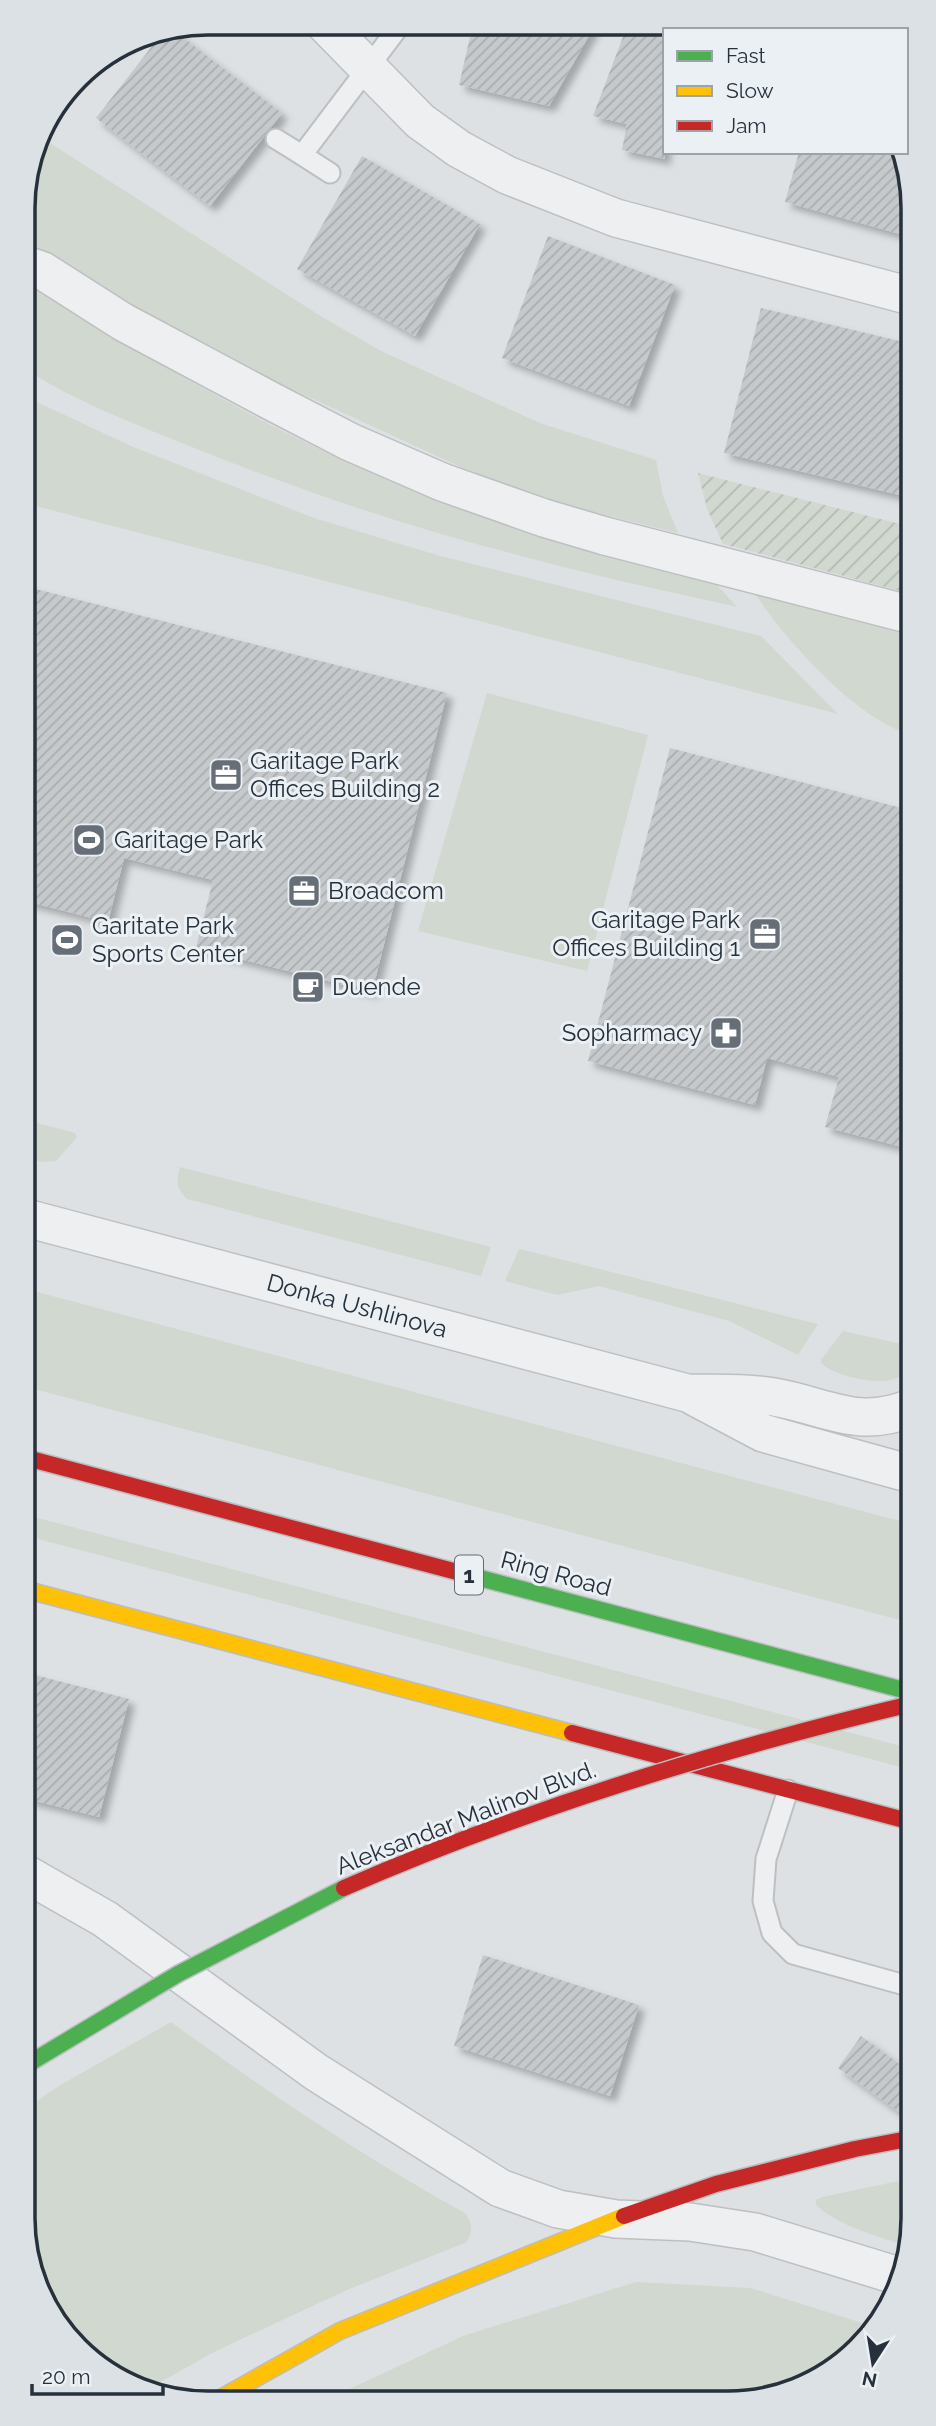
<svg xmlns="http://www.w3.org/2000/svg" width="936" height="2426" viewBox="0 0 936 2426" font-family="Raleway,sans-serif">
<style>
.grass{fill:#d0d8cf}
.garden{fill:url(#garden-furrows)}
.building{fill:url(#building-hatch);filter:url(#shadow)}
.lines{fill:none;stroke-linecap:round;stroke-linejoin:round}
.lane-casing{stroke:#bdbfc2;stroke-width:23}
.street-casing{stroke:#bdbfc2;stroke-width:40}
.fast-casing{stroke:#babec1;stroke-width:19}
.slow-casing{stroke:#babec1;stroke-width:19}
.jam-casing{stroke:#babec1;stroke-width:19}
.lane{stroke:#edeff0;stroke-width:19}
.street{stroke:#edeff0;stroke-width:37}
.fast{stroke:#4caf50;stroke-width:16}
.slow{stroke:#ffc107;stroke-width:16}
.jam{stroke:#c62828;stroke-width:16}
.fast-bridge-casing{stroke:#babec1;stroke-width:19;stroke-linecap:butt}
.jam-bridge-casing{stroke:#babec1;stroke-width:19;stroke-linecap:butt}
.fast-bridge{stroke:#4caf50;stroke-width:16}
.jam-bridge{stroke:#c62828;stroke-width:16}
.labels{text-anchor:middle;stroke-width:6;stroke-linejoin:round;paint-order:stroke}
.shield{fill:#ebf0f4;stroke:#616a73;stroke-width:2}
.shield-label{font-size:23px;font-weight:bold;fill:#26313c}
.poi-label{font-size:24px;fill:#26313c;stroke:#ebf0f4;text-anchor:start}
.street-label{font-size:24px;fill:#26313c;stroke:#ebf0f4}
.rim{fill:none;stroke:#26313c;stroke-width:3.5}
</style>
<defs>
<pattern id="garden-furrows" width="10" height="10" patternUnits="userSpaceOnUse" patternTransform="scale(1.75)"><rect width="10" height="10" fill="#d0d8cf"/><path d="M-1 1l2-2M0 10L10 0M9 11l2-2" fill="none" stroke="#b2bab3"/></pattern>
<pattern id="building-hatch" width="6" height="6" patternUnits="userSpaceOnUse" patternTransform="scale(1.75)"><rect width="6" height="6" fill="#c6c9cc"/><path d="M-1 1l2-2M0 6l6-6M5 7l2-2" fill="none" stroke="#aaadb0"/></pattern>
<filter id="shadow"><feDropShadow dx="6" dy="6" stdDeviation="3.5" flood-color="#0004"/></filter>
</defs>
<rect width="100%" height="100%" fill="#dee1e4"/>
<g class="grass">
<polygon points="39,136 319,315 381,351 540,423 656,460 663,496 678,533 569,506 465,469 259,374 23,248 23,196"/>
<path d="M23,282c121,72 242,148 373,201 101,41 209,65 314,94l27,30c-71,-16 -142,-31 -212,-50 -113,-29 -225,-66 -333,-110 -57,-23 -117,-45 -168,-79z"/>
<polygon points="24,396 131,446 314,518 437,555 761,636 838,714 24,503"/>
<path d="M753,590l155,39 1,105c-51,-13 -129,-99 -156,-144z"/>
<polygon points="487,693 648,735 587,971 418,931"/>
<polygon points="26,1120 75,1133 77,1137 56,1161 42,1162 26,1158"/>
<path d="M180,1167l311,80 -10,29 -294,-77c-11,-11 -11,-17 -7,-32z"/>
<polygon points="519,1249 520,1249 818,1324 798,1355 729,1321 599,1286 557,1295 505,1281"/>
<polygon points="26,1289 911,1524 911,1623 27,1387"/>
<path d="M843,1331l67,15v24c-6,4 -13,9 -20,10 -17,4 -56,-4 -69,-17v-3z"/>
<polygon points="27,1515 912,1749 912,1770 27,1536"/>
<path d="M171,2022c95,69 191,134 294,191 8,11 8,17 2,29l-120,48 -131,61 -66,37 -73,-39 -48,-84v-159l30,-20z"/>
<path d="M913,2178v52l-4,17c-30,-11 -70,-20 -93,-42v-5l6,-3z"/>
<polygon points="636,2282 751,2288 875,2327 867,2340 775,2397 328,2399 463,2336"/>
</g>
<polygon class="garden" points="698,473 908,526 908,593 723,544 707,509"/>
<g class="building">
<polygon points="473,24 595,25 549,106 459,85"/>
<polygon points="626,29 665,38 665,159 622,150 627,124 593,116"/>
<polygon points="173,30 282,113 210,206 96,118 163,32"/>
<polygon points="799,152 902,152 907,161 907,236 785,202"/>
<polygon points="362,156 480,224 415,336 297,269"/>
<polygon points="548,236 675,285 629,406 502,358"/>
<polygon points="761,308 908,343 908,497 724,453"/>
<polygon points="24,586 447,693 372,992 196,948 213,880 124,858 108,922 25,901"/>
<polygon points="670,748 909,810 910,1149 825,1127 839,1077 767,1058 755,1105 588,1061"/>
<polygon points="27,1673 129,1699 99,1817 28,1799"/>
<polygon points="483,1955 639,2005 610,2096 454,2046"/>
<polygon points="861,2036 912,2073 913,2117 906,2117 838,2068"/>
</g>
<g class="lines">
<defs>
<g id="lane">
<polyline points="276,139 302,155"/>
<polyline points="330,173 302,155 401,24"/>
<polyline points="788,1790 766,1859 763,1901 772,1933 793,1954 912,1987"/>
</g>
<g id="street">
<polyline points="324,23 420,121 459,149 507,175 616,218 907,295"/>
<polyline points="23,264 43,271 123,322 269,400 350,442 442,482 544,518 605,536 908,614"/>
<path d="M26,1218l661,175c28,1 59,-1 87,4 52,9 83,33 137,11"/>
<polyline points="695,1397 763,1433 911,1474"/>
<polyline points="28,1875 105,1919 316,2072 500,2188 558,2209 616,2219 690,2222 755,2232 902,2277"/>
</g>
<polyline id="fast" points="476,1577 911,1692"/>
<g id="slow">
<polyline points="27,1590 572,1733"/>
<polyline points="217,2400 340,2331 624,2216"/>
</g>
<g id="jam">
<polyline points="27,1458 476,1577"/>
<polyline points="572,1733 912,1822"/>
<polyline points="624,2216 716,2184 855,2149 913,2138"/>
</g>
</defs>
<use href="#lane" class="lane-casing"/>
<use href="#street" class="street-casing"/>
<use href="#fast" class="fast-casing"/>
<use href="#slow" class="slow-casing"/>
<use href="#jam" class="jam-casing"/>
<use href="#lane" class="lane"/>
<use href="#street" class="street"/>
<use href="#fast" class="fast"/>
<use href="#slow" class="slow"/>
<use href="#jam" class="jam"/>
<defs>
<polyline id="fast-bridge" points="28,2064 178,1974 344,1888"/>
<path id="jam-bridge" d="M344,1888c183,-80 373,-138 567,-184"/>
</defs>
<use href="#fast-bridge" class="fast-bridge-casing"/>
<use href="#jam-bridge" class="jam-bridge-casing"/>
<use href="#fast-bridge" class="fast-bridge"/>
<use href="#jam-bridge" class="jam-bridge"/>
</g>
<defs>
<symbol id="office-square" viewBox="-11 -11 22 22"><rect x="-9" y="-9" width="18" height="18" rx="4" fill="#666f77" stroke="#ebf0f4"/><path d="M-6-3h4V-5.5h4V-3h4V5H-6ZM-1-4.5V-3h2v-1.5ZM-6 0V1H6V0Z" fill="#fff"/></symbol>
<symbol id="stadium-square" viewBox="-11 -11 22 22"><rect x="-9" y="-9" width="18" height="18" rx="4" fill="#666f77" stroke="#ebf0f4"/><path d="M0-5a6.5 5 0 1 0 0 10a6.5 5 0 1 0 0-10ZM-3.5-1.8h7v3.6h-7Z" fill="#fff"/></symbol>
<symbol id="cafe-square" viewBox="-11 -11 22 22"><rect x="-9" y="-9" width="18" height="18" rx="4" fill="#666f77" stroke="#ebf0f4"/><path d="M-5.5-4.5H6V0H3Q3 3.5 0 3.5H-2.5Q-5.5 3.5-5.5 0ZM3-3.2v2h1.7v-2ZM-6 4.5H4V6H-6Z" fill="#fff"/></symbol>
<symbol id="pharmacy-square" viewBox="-11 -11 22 22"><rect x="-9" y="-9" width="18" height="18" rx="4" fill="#666f77" stroke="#ebf0f4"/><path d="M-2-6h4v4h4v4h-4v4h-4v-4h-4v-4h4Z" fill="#fff"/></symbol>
</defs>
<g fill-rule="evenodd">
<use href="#office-square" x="207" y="756" width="38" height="38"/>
<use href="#stadium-square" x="70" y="821" width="38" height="38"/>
<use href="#office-square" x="285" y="872" width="38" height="38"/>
<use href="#office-square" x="746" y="915" width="38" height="38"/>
<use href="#stadium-square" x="48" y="921" width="38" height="38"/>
<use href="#cafe-square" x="289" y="968" width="38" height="38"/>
<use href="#pharmacy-square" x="707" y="1014" width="38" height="38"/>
</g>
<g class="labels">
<rect class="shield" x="455" y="1555.5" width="28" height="39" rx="5"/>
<g class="shield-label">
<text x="469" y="1583">1</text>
</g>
<g class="poi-label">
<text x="250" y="769">Garitage Park<tspan x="250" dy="28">Offices Building 2</tspan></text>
<text x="114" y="848">Garitage Park</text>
<text x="328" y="899">Broadcom</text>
<text x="740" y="928" text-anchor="end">Garitage Park<tspan x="740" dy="28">Offices Building 1</tspan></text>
<text x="92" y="934">Garitate Park<tspan x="92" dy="28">Sports Center</tspan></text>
<text x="332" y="995">Duende</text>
<text x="702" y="1041" text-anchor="end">Sopharmacy</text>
</g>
<g class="street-label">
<text transform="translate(357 1306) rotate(15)" y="8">Donka Ushlinova</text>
<text transform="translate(556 1574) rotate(15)" y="8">Ring Road</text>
<text transform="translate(466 1818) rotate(-21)" y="8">Aleksandar Malinov Blvd.</text>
</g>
</g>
<path d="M0 0H936V2426H0ZM208 35H728A173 173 0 0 1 901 208V2218A173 173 0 0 1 728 2391H208A173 173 0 0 1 35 2218V208A173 173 0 0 1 208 35Z" fill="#dbe1e5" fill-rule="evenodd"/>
<path class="rim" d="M208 35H728A173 173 0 0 1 901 208V2218A173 173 0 0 1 728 2391H208A173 173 0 0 1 35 2218V208A173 173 0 0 1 208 35Z"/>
<rect x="663" y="28" width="245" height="126" fill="#ebf0f4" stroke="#9ca4aa" stroke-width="2"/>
<rect x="677" y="51" width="35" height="10" fill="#4caf50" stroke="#9ca4aa" stroke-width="2"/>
<text x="726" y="63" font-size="21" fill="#26313c">Fast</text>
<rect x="677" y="86" width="35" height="10" fill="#ffc107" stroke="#9ca4aa" stroke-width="2"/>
<text x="726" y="98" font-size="21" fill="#26313c">Slow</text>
<rect x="677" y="121" width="35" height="10" fill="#c62828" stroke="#9ca4aa" stroke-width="2"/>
<text x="726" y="133" font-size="21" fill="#26313c">Jam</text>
<g transform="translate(873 2363) rotate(192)" stroke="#ebf0f4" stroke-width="5" paint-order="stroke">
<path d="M0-5L12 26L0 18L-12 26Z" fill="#26313c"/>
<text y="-10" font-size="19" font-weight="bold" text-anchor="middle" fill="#26313c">N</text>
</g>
<path d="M32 2384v10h131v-10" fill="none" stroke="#26313c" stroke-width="3.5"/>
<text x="42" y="2384" font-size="21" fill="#26313c" stroke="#ebf0f4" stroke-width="5" paint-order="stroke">20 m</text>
</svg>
